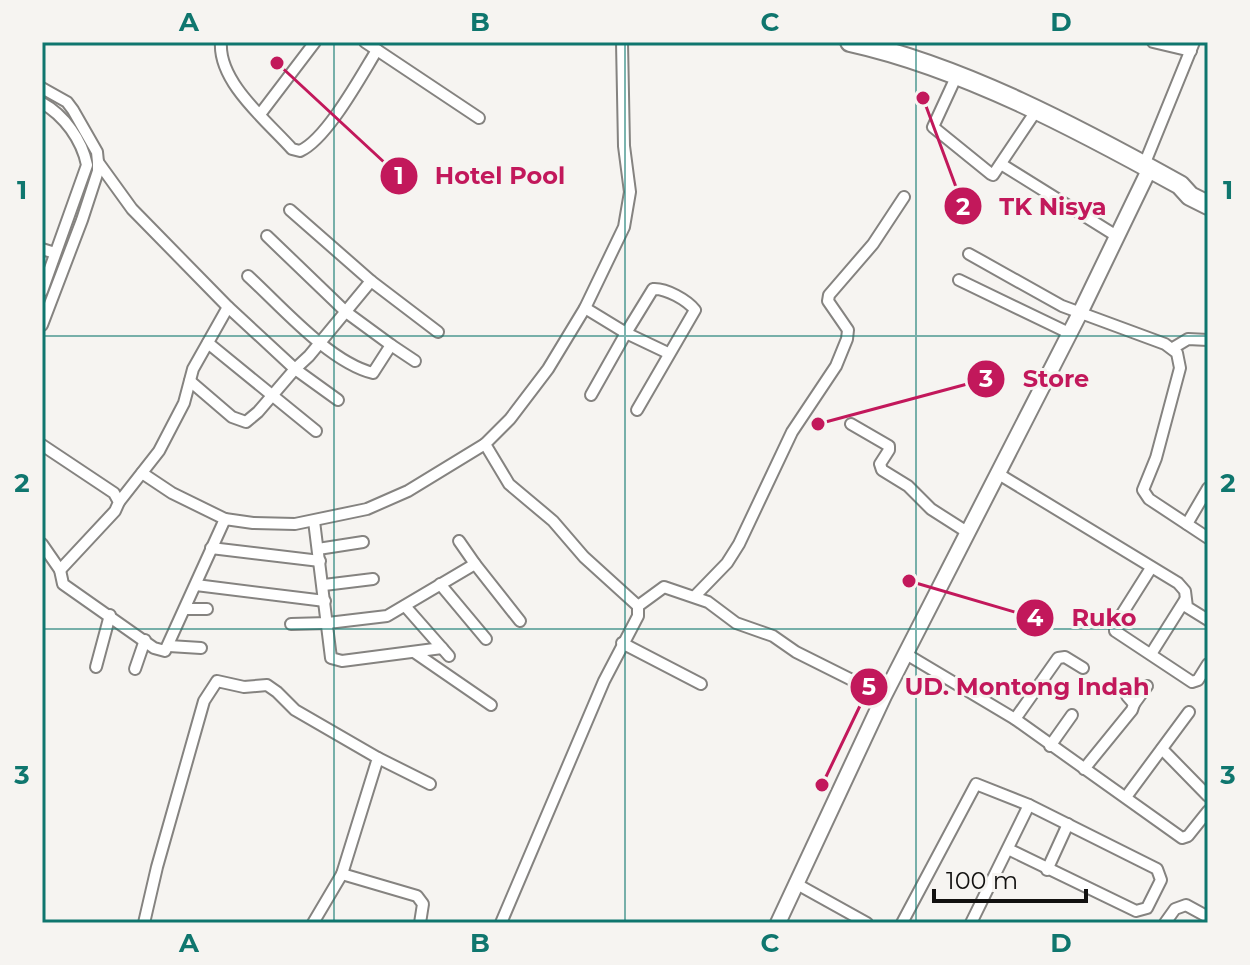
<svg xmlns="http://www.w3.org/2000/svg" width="1250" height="965" viewBox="0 0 1250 965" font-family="Montserrat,sans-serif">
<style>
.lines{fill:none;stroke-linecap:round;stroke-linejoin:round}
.street-casing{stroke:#858380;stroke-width:14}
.secondary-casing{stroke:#858380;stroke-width:18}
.highway-casing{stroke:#858380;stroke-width:22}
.street{stroke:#fff;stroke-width:10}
.secondary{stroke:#fff;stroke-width:14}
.highway{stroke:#fff;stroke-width:18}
.grid{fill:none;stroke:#0f766e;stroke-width:2;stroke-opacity:0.55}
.leader{fill:none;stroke:#c2185b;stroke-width:3}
.callout-dot{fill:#c2185b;stroke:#f6f4f1;stroke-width:3}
.mark-label{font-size:24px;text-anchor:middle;font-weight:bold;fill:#fff}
.callout-label{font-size:24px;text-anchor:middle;font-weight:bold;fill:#c2185b;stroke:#f6f4f1;stroke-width:6;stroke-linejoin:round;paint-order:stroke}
.neatline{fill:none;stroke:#0f766e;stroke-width:3}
.grid-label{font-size:26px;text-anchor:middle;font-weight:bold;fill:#0f766e}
</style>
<rect width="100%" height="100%" fill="#f6f4f1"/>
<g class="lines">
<defs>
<g id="street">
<path d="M221,42c-3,40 46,79 71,107l8,2c27,-12 61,-75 77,-101"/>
<polyline points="365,42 479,118"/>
<polyline points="622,42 624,146 630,192 624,227 585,308 548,369 510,419 485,444 509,484 553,521 584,557 638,606 664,587 708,602 736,623 773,636 796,652 884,696"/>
<polyline points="1153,42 1191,51"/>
<polyline points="957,75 933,127 991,174 993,175 1036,111"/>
<polyline points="42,88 67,102 73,110 97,152 98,162 98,171 82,220 42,325"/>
<path d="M42,103c22,12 40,37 45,62l-45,126"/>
<polyline points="261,113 315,42"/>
<polyline points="98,162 132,209 228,307 295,369 309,356 371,281 438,332"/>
<polyline points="1001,164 1115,235"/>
<polyline points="1144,165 1194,42"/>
<polyline points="290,210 371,281"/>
<polyline points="42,249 55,253"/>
<polyline points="969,254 1062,306 1165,344 1177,353 1180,368 1156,458 1143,490 1149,499 1208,538"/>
<path d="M248,276c33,30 81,86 125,97l18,-28 -45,-33 -79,-76"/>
<polyline points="959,280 1069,333"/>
<path d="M585,308l41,25 27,-44c13,-1 34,11 42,21l-58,100"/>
<polyline points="208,343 316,431"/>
<polyline points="391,345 415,361"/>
<polyline points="1173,348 1188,339 1208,340"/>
<polyline points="190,381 232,417 246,422 258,412 295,369 338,400"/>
<polyline points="591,395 626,333 668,353"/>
<polyline points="851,424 889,446 889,450 880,464 882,470 908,486 931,509 967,532"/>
<polyline points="42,445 114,493 119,502 115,511 60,570"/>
<polyline points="142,473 172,493 225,519"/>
<polyline points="997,473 1178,583 1185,591 1187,607 1208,620"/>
<polyline points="119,502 159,451 184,403 193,369 228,307"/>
<polyline points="314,521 331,658 342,661 442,648"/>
<polyline points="1187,524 1208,488"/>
<polyline points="42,544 60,570 63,584 154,648 165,651 225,519 253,523 295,524 367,509 408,491 485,444"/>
<polyline points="211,548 320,561"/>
<polyline points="318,549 363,542"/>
<polyline points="475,564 520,621"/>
<polyline points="1151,568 1115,625 1115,631 1192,682 1198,680 1208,664"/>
<polyline points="440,584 486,639"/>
<polyline points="196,585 325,601"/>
<polyline points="324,585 373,579"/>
<polyline points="695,596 727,563 739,544 792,432 836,366 847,339 848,330 828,301 829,295 873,244 904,197"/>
<polyline points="405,606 449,656"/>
<polyline points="185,609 207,609"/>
<polyline points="291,624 328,623 387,616 475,564 459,541"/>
<polyline points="622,643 701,684"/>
<polyline points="169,646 201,648"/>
<polyline points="414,652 491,705"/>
<polyline points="906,654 1015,719 1182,838 1188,836 1208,811"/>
<polyline points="1151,654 1185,600"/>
<polyline points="96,667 110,615"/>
<polyline points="135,669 145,640"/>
<polyline points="1134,704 1147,686"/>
<polyline points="1015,719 1058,658 1065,657 1083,668"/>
<polyline points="1050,746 1072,715"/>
<polyline points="1162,749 1208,796"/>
<polyline points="378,758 430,784"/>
<polyline points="1084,769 1132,710 1134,704 1127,696"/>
<polyline points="1126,797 1189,712"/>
<polyline points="1047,870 1068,824"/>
<polyline points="342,874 417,896 423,904 420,923"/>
<polyline points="795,883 867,923"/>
<polyline points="144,923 157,867 204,701 217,681 244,687 267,685 277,692 295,710 378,758 342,874 313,923"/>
<polyline points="501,923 604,681 638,616 638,606"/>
<polyline points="902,923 976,784 1029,805 1157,869 1161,880 1147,908 1136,911 1008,849"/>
<polyline points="971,923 1029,805"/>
<polyline points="1165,923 1175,909 1186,905 1208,917"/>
</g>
<polyline id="secondary" points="778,923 884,696 1080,313 1150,168"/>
<path id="highway" d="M850,42c113,25 229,87 330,143l10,11 18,9"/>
</defs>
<use href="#street" class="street-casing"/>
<use href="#secondary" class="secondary-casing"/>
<use href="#highway" class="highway-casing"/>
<use href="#street" class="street"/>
<use href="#secondary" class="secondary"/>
<use href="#highway" class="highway"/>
</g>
<path class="grid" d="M334,42v881M625,42v881M916,42v881M42,336h1166M42,629h1166"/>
<path class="leader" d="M277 63L399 176M923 98L963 206M818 424L986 379M909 581L1035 618M822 785L869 687"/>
<g class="callout-dot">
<circle cx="277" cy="63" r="8"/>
<circle cx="923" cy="98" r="8"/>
<circle cx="818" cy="424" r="8"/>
<circle cx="909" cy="581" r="8"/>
<circle cx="822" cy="785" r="8"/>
<circle cx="399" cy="176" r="20"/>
<circle cx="963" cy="206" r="20"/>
<circle cx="986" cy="379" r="20"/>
<circle cx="1035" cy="618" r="20"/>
<circle cx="869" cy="687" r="20"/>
</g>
<g class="mark-label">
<text x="399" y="184">1</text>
<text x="963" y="215">2</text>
<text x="986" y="387">3</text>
<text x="1035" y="626">4</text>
<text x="869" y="695">5</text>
</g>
<g class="callout-label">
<text x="500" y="184">Hotel Pool</text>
<text x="1053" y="215">TK Nisya</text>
<text x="1056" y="387">Store</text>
<text x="1104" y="626">Ruko</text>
<text x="1027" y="695">UD. Montong Indah</text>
</g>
<rect width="1250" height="965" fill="none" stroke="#f6f4f1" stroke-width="88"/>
<path d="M934 889v12h152v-12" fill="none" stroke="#121110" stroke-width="4"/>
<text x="946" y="889" font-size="24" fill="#121110" stroke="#f6f4f1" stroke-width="6" paint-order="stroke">100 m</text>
<rect x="44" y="44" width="1162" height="877" class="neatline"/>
<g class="grid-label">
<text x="189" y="31">A</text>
<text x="480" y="31">B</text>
<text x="770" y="31">C</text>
<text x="1061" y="31">D</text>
<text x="22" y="199">1</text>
<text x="1228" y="199">1</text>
<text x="22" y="492">2</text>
<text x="1228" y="492">2</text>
<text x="22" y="784">3</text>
<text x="1228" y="784">3</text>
<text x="189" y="952">A</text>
<text x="480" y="952">B</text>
<text x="770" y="952">C</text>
<text x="1061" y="952">D</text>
</g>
</svg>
